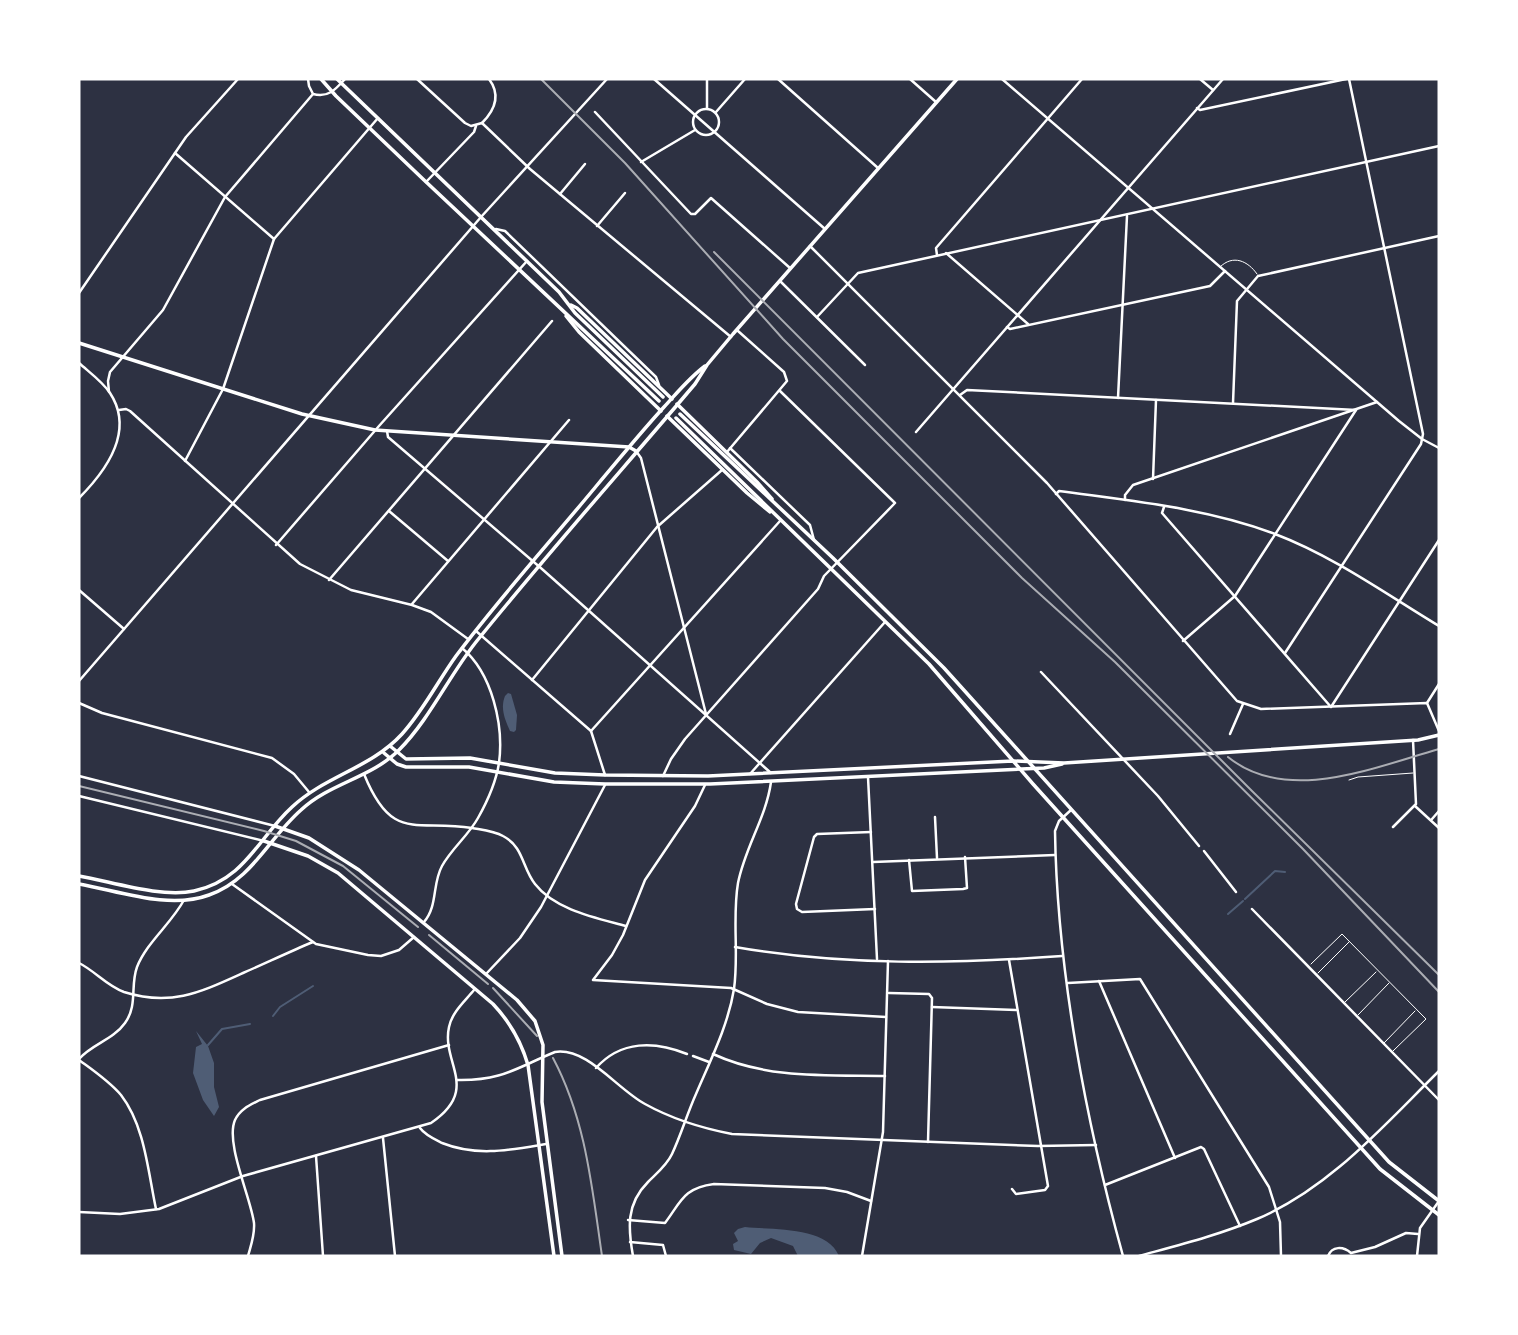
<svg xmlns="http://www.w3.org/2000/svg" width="1518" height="1335" viewBox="0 0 1518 1335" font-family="'Public Sans',sans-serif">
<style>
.water{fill:#4f5d75}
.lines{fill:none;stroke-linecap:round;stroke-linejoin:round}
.stream{stroke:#4f5d75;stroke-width:2}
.service{stroke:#fff;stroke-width:1}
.minor{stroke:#fff;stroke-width:2.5}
.tertiary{stroke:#fff;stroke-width:2.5}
.secondary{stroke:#fff;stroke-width:3.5}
.primary{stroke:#fff;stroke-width:3.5}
.tram{stroke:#abadb3;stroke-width:2}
.rail{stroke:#abadb3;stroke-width:2}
</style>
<rect width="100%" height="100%" fill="#2d3142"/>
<g class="water">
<path d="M508,693l3,1 6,21 -1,15 -2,2 -4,-1c-5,-11 -10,-23 -5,-35z"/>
<polygon points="196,1031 208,1046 214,1063 214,1087 219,1107 214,1116 203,1100 193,1073 196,1047 202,1044"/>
<path d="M745,1227c28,3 82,-1 94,29h-41l-5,-10 -22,-8 -11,5 -9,11 -17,-4 -1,-6 5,-3 -4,-8 4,-4z"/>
</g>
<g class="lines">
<g class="stream">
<polyline points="1245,899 1275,871 1285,872"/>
<polyline points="1228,914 1243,901"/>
<polyline points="273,1016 280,1007 313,986"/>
<polyline points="208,1045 222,1029 250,1024"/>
</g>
<g class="service">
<path d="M1220,267c13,-13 28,-6 37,7"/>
<polyline points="1349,780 1358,777 1413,773"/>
<polyline points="1311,964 1342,934 1426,1019 1393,1051"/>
<polyline points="1318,973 1349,942"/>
<polyline points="1344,1003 1376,972"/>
<polyline points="1358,1015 1389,983"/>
<polyline points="1384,1043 1415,1011"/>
</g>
<g class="minor">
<path d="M308,79l1,7 4,8c15,4 22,-4 32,-15"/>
<polyline points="417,79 465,123 471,126 482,123"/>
<polyline points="654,79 825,229"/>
<polyline points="778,79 878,168"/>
<polyline points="910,79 936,102"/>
<polyline points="1200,79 1213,90"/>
<polyline points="707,108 707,79"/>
<polyline points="1197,108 1200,110 1346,79"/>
<circle cx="706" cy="122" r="13"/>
<polyline points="595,112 691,214 695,214 711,198 790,268"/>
<polyline points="716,112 745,79"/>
<polyline points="482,123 530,169 731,337"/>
<path d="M482,123c13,-13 19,-28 7,-44"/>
<polyline points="175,153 274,239"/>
<polyline points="641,162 695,130"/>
<polyline points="426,182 474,132 476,126"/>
<polyline points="560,194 585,164"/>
<polyline points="597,226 625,193"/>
<polyline points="496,229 505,231 656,377 659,385"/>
<polyline points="810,246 1047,483 1237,701 1261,709 1427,703 1439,731"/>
<polyline points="946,253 1028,324"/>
<polyline points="937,255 936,248 1082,79"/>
<polyline points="780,281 865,365"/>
<polyline points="79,293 186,137 238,79"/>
<polyline points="817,317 858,273 1439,146"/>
<polyline points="1007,327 1010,329 1210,286 1225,271"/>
<path d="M79,363c10,9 24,19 31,30 25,38 -4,78 -31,105"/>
<polyline points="109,392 108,381 110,372 163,310 225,197 313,94"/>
<polyline points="960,395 967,390 1356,410"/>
<polyline points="1118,398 1127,216"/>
<polyline points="1233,403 1237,301 1258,276 1439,236"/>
<polyline points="119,410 126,409 130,411 300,564 351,590 412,605 431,612 468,639"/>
<polyline points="387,431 388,437 542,569 771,773"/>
<polyline points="916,432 1223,79"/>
<polyline points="730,448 810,525 814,540"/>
<polyline points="636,451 641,458 706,714"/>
<polyline points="727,452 787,381 784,372 738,331"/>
<polyline points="185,461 223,389 274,239 378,118"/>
<polyline points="1153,479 1156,400"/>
<path d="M1056,494l3,-3c72,10 148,17 216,43 58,22 111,60 164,92"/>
<polyline points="1125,500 1125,495 1133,485 1377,402"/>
<polyline points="1164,507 1162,513 1331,707 1439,540"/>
<polyline points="389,511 448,561"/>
<polyline points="276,545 379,426 527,261"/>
<polyline points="329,580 552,321"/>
<polyline points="79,590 124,629"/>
<polyline points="412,604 569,420"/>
<polyline points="476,631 591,731 605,775"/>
<polyline points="1183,641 1235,596 1356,410"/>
<polyline points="1285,653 1421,444 1423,434 1349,79"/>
<polyline points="1041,672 1158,796 1199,846"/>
<polyline points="532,680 657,527 722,470"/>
<polyline points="79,681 481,217 607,79"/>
<polyline points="79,703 102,713 272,758 294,774 309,792"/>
<polyline points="1427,703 1439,684"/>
<polyline points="591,731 780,521"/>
<polyline points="1230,734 1243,704"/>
<path d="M364,774c28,69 51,45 108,54 11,2 22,3 31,8 21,11 19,32 32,48 20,26 62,34 91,42"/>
<polyline points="750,774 885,622"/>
<polyline points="79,776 275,826"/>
<polyline points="663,776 671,759 685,739 818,589 824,576 895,503 780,391"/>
<polyline points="868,777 877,959"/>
<polyline points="705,785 695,806 645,880 623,935 612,955 593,980 731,988 767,1004 798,1012 886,1017"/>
<polyline points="79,796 264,841"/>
<polyline points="1415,806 1439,828"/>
<path d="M1071,810l-12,11 -4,10c2,139 31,291 68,425"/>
<polyline points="935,817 937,858"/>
<polyline points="1432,819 1439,811"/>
<polyline points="1393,827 1416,804 1413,740"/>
<polyline points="871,832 817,834 814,837 796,904 797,909 802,912 875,909"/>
<polyline points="1204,851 1236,892"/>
<polyline points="909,860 912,891 963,889 967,888 965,857"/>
<polyline points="873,862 1055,855"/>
<polyline points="232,884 316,944 368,955 381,956 399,950 414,937"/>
<polyline points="1252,909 1439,1100"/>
<path d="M424,922c14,-16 8,-38 18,-56 10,-18 26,-30 36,-48 9,-16 18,-36 21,-55 5,-38 -7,-90 -37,-115"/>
<path d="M735,947c108,19 219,17 327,9"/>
<polyline points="1009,960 1048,1186 1045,1190 1016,1194 1012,1189"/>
<path d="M79,963c16,8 28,23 45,29 47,15 77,0 119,-19 23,-10 46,-21 70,-31"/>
<polyline points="486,974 520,938 541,907 605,785"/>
<polyline points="1099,981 1175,1158"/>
<polyline points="1068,983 1140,979 1269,1187 1280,1222 1281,1256"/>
<polyline points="889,993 929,994 932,998 928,1142"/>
<polyline points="932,1007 1016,1010"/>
<path d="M713,1054c54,25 113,21 172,22"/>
<polyline points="693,1056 709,1062"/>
<path d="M79,1059c13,-15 34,-19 46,-36 13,-18 5,-37 12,-56 10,-25 34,-43 47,-67"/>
<path d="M79,1060c15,11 30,21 42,35 24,31 27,77 35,114"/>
<path d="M596,1068c25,-28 59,-27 91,-14"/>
<path d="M457,1080c45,1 59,-12 98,-28 32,-5 62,37 90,52 27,15 56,24 87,30l306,12 58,-1"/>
<path d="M420,1128c5,7 14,11 22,15 35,14 68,7 104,1"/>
<polyline points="383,1138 395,1256"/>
<polyline points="316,1156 323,1256"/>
<polyline points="1105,1185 1201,1147 1204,1149 1240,1226"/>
<path d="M79,1212l41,2 39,-5 84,-33 188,-53c50,-34 10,-60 18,-96 3,-15 16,-26 25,-37"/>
<path d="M628,1220l37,3c16,-21 18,-35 49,-39l111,4 22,4 24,9"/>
<polyline points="630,1242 663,1245 666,1256"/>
<path d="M248,1256c3,-11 7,-21 6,-33 -3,-25 -29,-80 -19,-103 5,-11 15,-15 25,-20l189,-55"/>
<polyline points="862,1256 883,1132 888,961"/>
<path d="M1328,1256c4,-10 15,-10 23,-3l24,-6 31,-14 12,1"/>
<polyline points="1417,1256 1420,1228 1439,1201"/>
</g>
<g class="tertiary">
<polyline points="1002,79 1399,421 1422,439 1439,448"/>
<path d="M633,1256c-5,-28 -7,-52 15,-74 9,-9 19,-17 24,-28 9,-19 15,-40 24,-60 14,-33 32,-68 38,-105 5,-35 -2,-71 4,-106 7,-36 28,-65 33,-101"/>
<path d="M1139,1256c40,-11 80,-21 118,-37 73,-31 127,-94 182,-148"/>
</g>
<g class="secondary">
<polyline points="79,343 302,414 375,430 629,447 636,451"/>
<polyline points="390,746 406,759 470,758 555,773 605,775 708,776 1013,761 1064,763 1418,740 1439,735"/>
<polyline points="384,753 397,764 406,767 469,767 554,782 605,784 710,784 1044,768 1062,764"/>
<polyline points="275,826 309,838 359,870 517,1000 535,1021 543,1045 542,1102 562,1256"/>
<path d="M264,841l44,15 30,17 155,131c17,18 28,37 35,61l26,191"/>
<path d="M79,876c34,6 82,22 115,15 51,-11 64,-53 98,-84 33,-31 79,-39 110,-73 21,-23 36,-53 54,-78 45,-60 95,-115 142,-172 22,-26 43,-52 66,-77 13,-14 25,-29 41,-41"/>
<path d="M79,884c40,7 90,26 130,11 43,-15 59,-56 92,-85 29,-27 70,-32 98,-60 30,-30 50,-74 77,-108 71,-88 146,-172 219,-258l12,-19 26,-31 224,-255"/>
</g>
<g class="primary">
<polyline points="321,79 336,96 424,180 659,401"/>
<polyline points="337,79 559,292 575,313 663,397"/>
<polyline points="571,305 577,308 672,399"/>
<polyline points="566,316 579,332 661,411"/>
<polyline points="677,404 757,482 772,499"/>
<polyline points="680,414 833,558 944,668 1389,1162 1439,1201"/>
<polyline points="667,416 747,493 770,512"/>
<polyline points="676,418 929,664 1033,784 1380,1169 1439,1215"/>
</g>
<polyline class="tram" points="541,79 625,163 783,339 1022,578 1115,662 1303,849 1439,992"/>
<g class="rail">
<polyline points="714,252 1252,791 1439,975"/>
<path d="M1228,757c59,48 147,10 211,-8"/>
<polyline points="79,786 264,831 296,841 343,866 418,927"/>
<polyline points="429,935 488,984"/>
<polyline points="493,988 537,1036"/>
<path d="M553,1058c33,62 39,130 49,198"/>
</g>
</g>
<rect width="1518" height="1335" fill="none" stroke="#ffffff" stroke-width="161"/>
</svg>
